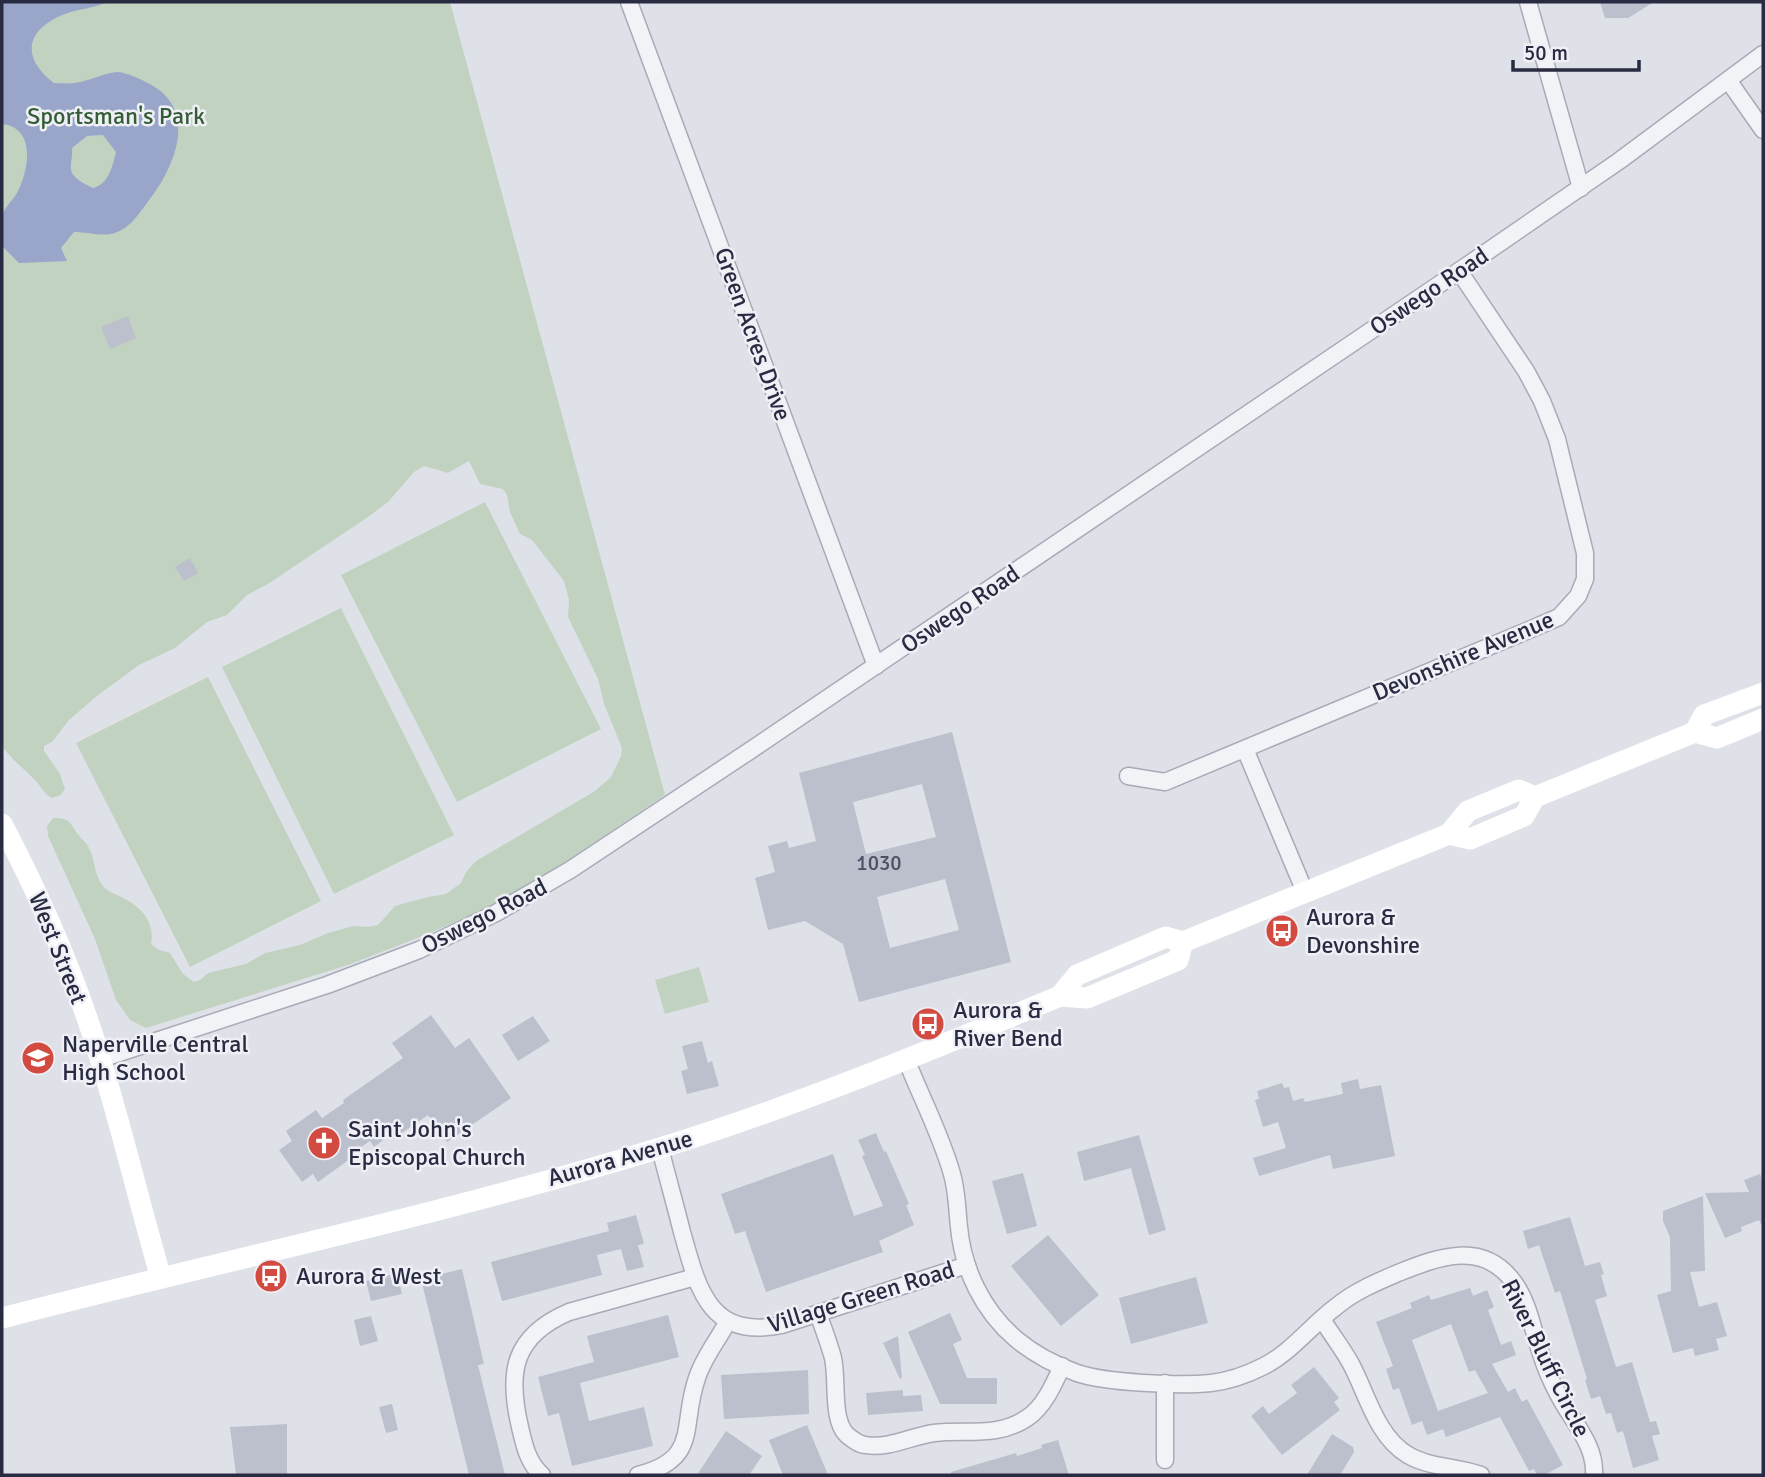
<svg xmlns="http://www.w3.org/2000/svg" width="1765" height="1477" viewBox="0 0 1765 1477" font-family="Signika,sans-serif">
<style>
.green{fill:#c1d3c0}
.water{fill:#99a6ca;fill-rule:evenodd}
.building{fill:#bcbfcc;fill-rule:evenodd}
.lines{fill:none;stroke-linecap:round;stroke-linejoin:round}
.street-casing{stroke:#a8aab7;stroke-width:19}
.street{stroke:#f2f3f7;stroke-width:16}
.secondary{stroke:#fff;stroke-width:21}
.labels{text-anchor:middle;stroke-width:5;stroke-linejoin:round;paint-order:stroke}
.number-label{font-size:21px;fill:#4d5064}
.park-label{font-size:24px;fill:#345d36;stroke:#eff0f6}
.street-label{font-size:24px;fill:#282b41;stroke:#eff0f6}
.poi-label{font-size:24px;fill:#282b41;stroke:#eff0f6;text-anchor:start}
</style>
<rect width="100%" height="100%" fill="#dfe1e9"/>
<g class="green">
<path d="M2,2h448l215,793 -115,77 -55,32 -65,29 -79,31 -205,64 -16,-8 -14,-20 -21,-61 -47,-103 -1,-10 6,-8c16,0 16,3 24,15 3,5 8,8 11,13 8,13 5,28 15,40 6,7 16,9 24,14 17,10 28,24 24,44l8,6 11,3 13,21 11,8 6,-2 8,-7 38,-9 19,-11 35,-8 28,-12 25,-7 15,1 10,-2 17,-19 33,-9 18,-3 15,-11 5,-11 10,-11 119,-70 16,-14 10,-21 1,-8 -18,-44 -6,-25 -30,-62 1,-17 -5,-19 -32,-41 -12,-6 -10,-22 -3,-17 -4,-6 -23,-5 -11,-23 -21,12 -24,-7 -10,6 -26,30 -20,15 -100,67 -21,11 -20,20 -20,7 -32,26 -36,17 -42,31 -28,24 -17,22 -8,4v5l16,23 5,15 -4,6 -9,3c-10,-5 -11,-13 -19,-20 -11,-11 -22,-19 -31,-32z"/>
<polygon points="485,502 601,729 457,802 341,575"/>
<polygon points="341,608 454,835 334,894 222,667"/>
<polygon points="208,677 321,901 190,967 76,743"/>
<polygon points="699,967 709,1002 665,1014 655,980"/>
</g>
<path class="water" d="M2,2h106c-14,6 -29,7 -43,12 -39,15 -45,43 -11,69 7,0 14,1 21,0 14,-2 29,-10 42,-11 9,0 23,7 31,11 52,26 27,85 -1,120 -10,13 -18,27 -36,31 -11,2 -26,-2 -37,-2l-13,16 6,13 -48,2 -17,-17c0,-9 -2,-24 1,-32 3,-9 11,-15 15,-23 11,-22 18,-63 -16,-67zM103,135l13,17c-4,15 -7,32 -23,36 -10,-5 -24,-11 -22,-23 0,-7 2,-10 1,-17l15,-12z"/>
<g class="building">
<polygon points="1600,2 1654,2 1628,18 1605,18"/>
<polygon points="128,316 136,338 110,349 101,327"/>
<polygon points="190,558 198,573 184,581 175,567"/>
<path d="M952,732l59,230 -152,40 -16,-58 -38,-23 -37,9 -13,-52 20,-6 -7,-26 19,-5 2,7 27,-7 -17,-68zM922,784l14,53 -70,17 -13,-52zM945,879l14,51 -69,18 -13,-51z"/>
<polygon points="431,1015 455,1048 469,1038 511,1098 447,1142 428,1115 393,1139 390,1135 374,1147 370,1141 348,1156 350,1159 318,1182 313,1174 302,1182 279,1150 292,1141 286,1131 316,1110 322,1118 344,1103 343,1100 403,1058 392,1043"/>
<polygon points="533,1016 550,1041 518,1061 502,1035"/>
<polygon points="702,1041 708,1063 712,1061 719,1086 687,1094 681,1071 688,1069 682,1046"/>
<polygon points="1358,1079 1360,1089 1381,1085 1395,1156 1333,1169 1330,1155 1259,1176 1253,1158 1286,1148 1278,1122 1263,1127 1255,1100 1259,1099 1257,1091 1282,1083 1284,1088 1289,1087 1293,1101 1303,1098 1305,1102 1343,1094 1341,1083"/>
<polygon points="876,1133 884,1152 886,1151 909,1204 906,1205 914,1225 879,1241 883,1252 766,1292 745,1231 735,1234 721,1194 833,1154 854,1216 883,1206 862,1156 865,1155 858,1140"/>
<polygon points="1139,1135 1166,1230 1149,1235 1131,1168 1084,1181 1077,1152"/>
<polygon points="1023,1173 1037,1226 1007,1234 992,1181"/>
<polygon points="1760,1174 1763,1182 1763,1228 1759,1220 1741,1227 1742,1231 1725,1238 1705,1193 1749,1192 1744,1180"/>
<polygon points="1703,1196 1705,1271 1690,1272 1699,1307 1717,1302 1727,1336 1716,1339 1719,1350 1695,1356 1693,1348 1673,1353 1657,1295 1671,1291 1670,1237 1663,1221 1663,1211"/>
<polygon points="636,1215 644,1244 638,1245 644,1267 627,1271 621,1249 597,1255 602,1275 502,1301 491,1262 609,1231 607,1223"/>
<polygon points="1570,1217 1585,1266 1600,1262 1604,1274 1601,1275 1607,1296 1595,1300 1616,1367 1632,1362 1650,1422 1656,1421 1660,1434 1652,1436 1659,1460 1633,1468 1623,1431 1617,1433 1611,1413 1606,1414 1600,1396 1591,1399 1585,1380 1587,1379 1560,1291 1555,1293 1539,1245 1528,1249 1523,1231"/>
<polygon points="1048,1235 1099,1295 1061,1326 1011,1266"/>
<polygon points="462,1269 484,1364 478,1365 505,1475 469,1475 421,1279"/>
<polygon points="397,1273 402,1294 371,1301 366,1281"/>
<polygon points="1196,1277 1208,1323 1131,1344 1119,1298"/>
<path d="M1470,1288l3,8 14,-6 7,17 -6,3 13,35 10,-4 5,14 -24,9 16,28 7,-4 7,14 5,-3 36,66 -19,10h-7l-3,-6 -5,2 -29,-54 -54,20 -3,-8 -16,6 -5,-14 -10,4 -13,-37 -6,2 -7,-21 7,-3 -17,-44 36,-14 -2,-5 19,-8 2,5zM1451,1324l18,48 6,-2 13,23 -50,18 -26,-71z"/>
<polygon points="950,1313 962,1340 953,1344 967,1378 997,1378 997,1404 940,1404 908,1332"/>
<polygon points="668,1315 679,1357 580,1383 589,1421 644,1407 653,1446 572,1466 559,1413 548,1416 538,1377 594,1362 587,1336"/>
<polygon points="371,1316 378,1341 360,1346 354,1320"/>
<polygon points="898,1336 902,1378 900,1379 883,1343"/>
<polygon points="1314,1367 1339,1398 1334,1402 1340,1410 1282,1455 1251,1416 1263,1406 1269,1414 1297,1393 1291,1385"/>
<polygon points="808,1370 809,1414 724,1419 721,1375"/>
<polygon points="903,1390 903,1396 921,1395 923,1411 868,1415 866,1393"/>
<polygon points="392,1404 398,1430 386,1433 379,1407"/>
<polygon points="287,1424 287,1475 236,1475 230,1427"/>
<polygon points="807,1425 828,1475 783,1475 769,1440"/>
<polygon points="726,1431 762,1456 749,1475 697,1475"/>
<polygon points="1332,1434 1353,1447 1354,1452 1340,1475 1307,1475"/>
<polygon points="1058,1440 1069,1475 952,1475 951,1472 1016,1453 1017,1456 1042,1448 1041,1445"/>
</g>
<g class="lines">
<defs>
<g id="street">
<polyline points="629,2 876,666"/>
<polyline points="1528,2 1581,188"/>
<polyline points="1728,80 1763,130"/>
<polyline points="1245,749 1305,892"/>
<polyline points="1128,776 1165,782 1536,627 1559,617 1578,596 1585,579 1585,553 1557,439 1542,401 1526,371 1459,271"/>
<polyline points="101,1059 327,985 419,950 496,913 570,870 748,752 1459,271 1619,161 1763,54"/>
<path d="M906,1059c15,38 35,76 46,115 5,17 5,35 7,53 4,43 24,84 57,112 18,15 39,26 61,34 29,10 103,13 134,10 17,-2 35,-8 51,-16 29,-14 49,-42 75,-61 18,-15 40,-24 61,-33 40,-16 86,-34 117,11 14,20 18,47 26,70 4,13 10,27 17,40 13,26 38,50 36,81"/>
<path d="M660,1148c7,28 15,56 22,84 16,57 27,108 100,93l185,-60"/>
<path d="M818,1313c5,15 11,30 15,45 5,22 -2,62 14,77 5,4 12,10 19,10 22,4 46,-9 68,-12 32,-4 63,5 93,-15 17,-11 27,-34 35,-52"/>
<path d="M1322,1319c9,15 21,30 29,45 16,30 26,73 57,91 22,13 49,11 73,20"/>
<polyline points="1165,1460 1165,1383"/>
<path d="M542,1475c-14,-12 -18,-30 -22,-48 -13,-55 -7,-91 49,-115l126,-35"/>
<path d="M638,1475c63,-16 42,-49 59,-97 6,-20 21,-38 31,-57"/>
</g>
</defs>
<use href="#street" class="street-casing"/>
<use href="#street" class="street"/>
<g class="secondary">
<polyline points="1695,732 1704,715 1763,693"/>
<path d="M2,824c40,76 74,154 99,237 22,72 39,145 60,217"/>
<polyline points="1449,834 1470,839 1524,816 1535,797 1695,732 1717,738 1763,719"/>
<polyline points="1060,996 1077,975 1166,937 1183,942 1449,834 1468,811 1519,790 1535,797"/>
<path d="M2,1318c219,-57 441,-103 658,-170 136,-42 269,-97 400,-152l27,2 91,-38 5,-18"/>
</g>
</g>
<defs>
<symbol id="bus-disc" viewBox="-11 -11 22 22"><circle r="9.5" fill="#d24a40" stroke="#eff0f6"/><path d="M-5-6H5V4H4V6H2V4H-2V6H-4V4H-5ZM-3.5-4V0h7V-4ZM-3.5 1.2v1.5H-2V1.2ZM2 1.2v1.5H3.5V1.2Z" fill="#fff"/></symbol>
<symbol id="school-disc" viewBox="-11 -11 22 22"><circle r="9.5" fill="#d24a40" stroke="#eff0f6"/><path d="M0-5L7-2L0 1L-7-2ZM-4 1L0 2.5L4 1V4Q0 6-4 4Z" fill="#fff"/></symbol>
<symbol id="church-disc" viewBox="-11 -11 22 22"><circle r="9.5" fill="#d24a40" stroke="#eff0f6"/><path d="M-1.2-6h2.4v3.5h3.3v2.4h-3.3V6h-2.4V-.1h-3.3v-2.4h3.3Z" fill="#fff"/></symbol>
</defs>
<g fill-rule="evenodd">
<use href="#bus-disc" x="1263" y="912" width="38" height="38"/>
<use href="#bus-disc" x="909" y="1005" width="38" height="38"/>
<use href="#school-disc" x="19" y="1039" width="38" height="38"/>
<use href="#church-disc" x="305" y="1124" width="38" height="38"/>
<use href="#bus-disc" x="252" y="1257" width="38" height="38"/>
</g>
<g class="labels">
<g class="number-label">
<text x="879" y="870">1030</text>
</g>
<g class="park-label">
<text x="116" y="124">Sportsman's Park</text>
</g>
<g class="street-label">
<text transform="translate(1429 291) rotate(-34)" y="8">Oswego Road</text>
<text transform="translate(753 334) rotate(70)" y="8">Green Acres Drive</text>
<text transform="translate(960 609) rotate(-34)" y="8">Oswego Road</text>
<text transform="translate(1463 656) rotate(-23)" y="8">Devonshire Avenue</text>
<text transform="translate(484 916) rotate(-27)" y="8">Oswego Road</text>
<text transform="translate(58 948) rotate(68)" y="8">West Street</text>
<text transform="translate(620 1158) rotate(-16)" y="8">Aurora Avenue</text>
<text transform="translate(861 1297) rotate(-17)" y="8">Village Green Road</text>
<text transform="translate(1546 1358) rotate(64)" y="8">River Bluff Circle</text>
</g>
<g class="poi-label">
<text x="1306" y="925">Aurora &amp;<tspan x="1306" dy="28">Devonshire</tspan></text>
<text x="953" y="1018">Aurora &amp;<tspan x="953" dy="28">River Bend</tspan></text>
<text x="62" y="1052">Naperville Central<tspan x="62" dy="28">High School</tspan></text>
<text x="348" y="1137">Saint John's<tspan x="348" dy="28">Episcopal Church</tspan></text>
<text x="296" y="1284">Aurora &amp; West</text>
</g>
</g>
<rect width="1765" height="1477" fill="none" stroke="#282b41" stroke-width="7"/>
<path d="M1513 60v10h126v-10" fill="none" stroke="#282b41" stroke-width="3.5"/>
<text x="1524" y="60" font-size="21" fill="#282b41" stroke="#eff0f6" stroke-width="5" paint-order="stroke">50 m</text>
</svg>
